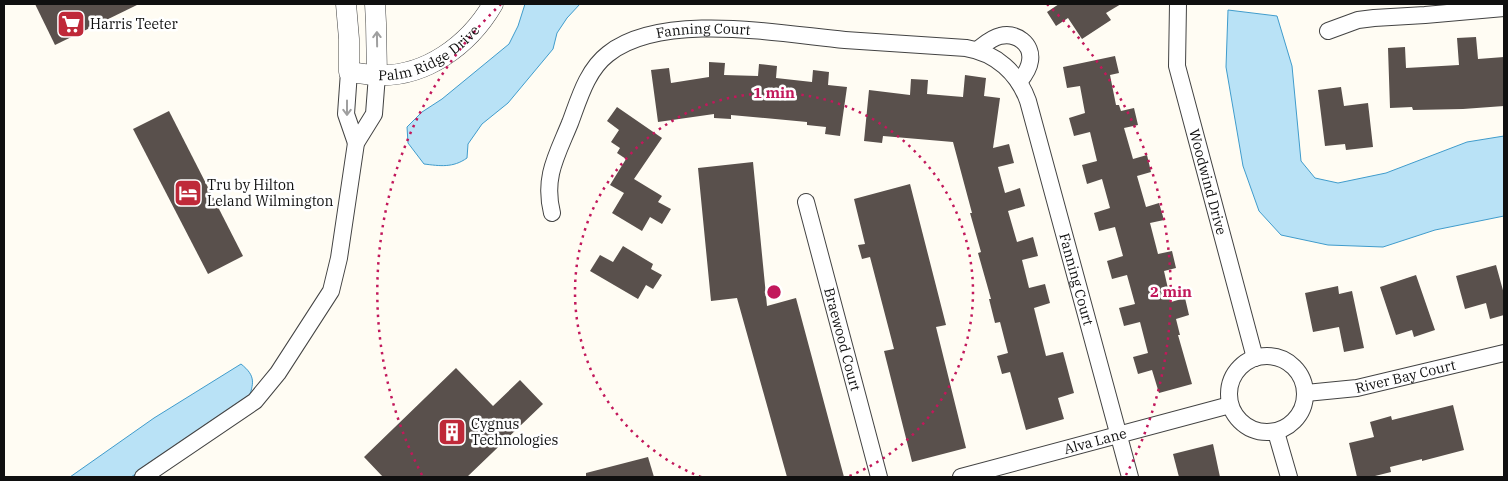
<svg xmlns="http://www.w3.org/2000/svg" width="1508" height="481" viewBox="0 0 1508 481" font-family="'IBM Plex Serif',serif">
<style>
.water{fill:#b9e2f6;stroke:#409ccc}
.building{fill:#59504c}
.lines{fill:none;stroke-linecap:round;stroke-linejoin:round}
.minor-casing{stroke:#434343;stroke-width:18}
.tertiary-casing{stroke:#434343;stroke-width:21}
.minor{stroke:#fff;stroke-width:16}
.tertiary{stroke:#fff;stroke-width:20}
.oneway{stroke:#9f9f9f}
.ring{fill:none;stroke:#c2185b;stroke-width:2.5;stroke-dasharray:2.5 5}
.labels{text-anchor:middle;stroke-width:5;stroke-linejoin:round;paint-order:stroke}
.poi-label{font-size:14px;fill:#101010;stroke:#fff;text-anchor:start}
.street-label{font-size:14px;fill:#101010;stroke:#fff}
.centre{fill:#c2185b;stroke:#fff;stroke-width:2.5}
.ring-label{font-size:15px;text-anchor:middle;font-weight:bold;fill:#c2185b;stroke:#fff;stroke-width:5;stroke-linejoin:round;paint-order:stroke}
</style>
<rect width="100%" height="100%" fill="#fffcf3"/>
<g class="water">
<path d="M525,4h55l-13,14 -10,15 -4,16 -45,54 -26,21 -14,20 -1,14c-14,10 -27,8 -43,6l-16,-21 -1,-16 15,-15 20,-13 67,-55 9,-18z"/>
<polygon points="1228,10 1277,16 1292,66 1301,161 1315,178 1338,183 1386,173 1467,142 1504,136 1504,216 1435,230 1383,247 1328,245 1281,235 1259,211 1243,166 1226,67"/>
<path d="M241,364c15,12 13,19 7,36l-117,77h-61l84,-59z"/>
</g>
<g class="building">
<polygon points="35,4 139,4 55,45"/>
<polygon points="1059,4 1121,4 1106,13 1111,20 1082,39 1068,18 1056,26 1047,12"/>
<polygon points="1476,37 1478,59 1504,57 1504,106 1463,109 1413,110 1412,107 1390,108 1388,48 1405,47 1406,68 1459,65 1457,38"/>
<polygon points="1115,56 1119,73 1110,75 1116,105 1119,105 1121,111 1134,108 1138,125 1124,128 1133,159 1147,155 1151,172 1137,176 1146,207 1159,203 1164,220 1150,223 1158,254 1172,251 1176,268 1164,271 1171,302 1185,298 1189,315 1176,319 1180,335 1178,335 1192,384 1159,393 1152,370 1138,374 1133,357 1148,353 1140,322 1124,326 1119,308 1135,304 1127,275 1112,279 1107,261 1123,256 1115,227 1099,231 1094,213 1110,208 1102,179 1087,184 1082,165 1097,161 1090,132 1074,136 1069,118 1085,113 1080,86 1067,88 1063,67"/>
<polygon points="709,62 725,63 724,75 758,76 759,64 777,66 776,78 812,82 813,70 829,72 828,85 847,87 840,136 825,134 826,127 807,125 807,122 731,115 731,119 714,118 714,114 658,122 651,70 669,68 671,83 709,77"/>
<polygon points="965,75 986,78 984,96 1000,98 993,148 1009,144 1014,163 998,167 1005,193 1020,188 1025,206 1008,211 1017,242 1033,237 1038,256 1022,260 1029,288 1045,284 1050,303 1034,308 1046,356 1063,352 1074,393 1058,398 1064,419 1026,430 1010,372 1002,374 997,356 1008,353 1000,322 995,323 989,299 991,299 978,253 981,252 970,213 972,213 953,142 883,136 882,143 864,141 869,90 910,95 911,79 928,80 927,94 963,97"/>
<polygon points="1341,87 1344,106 1368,103 1373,147 1346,150 1345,144 1325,146 1318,90"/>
<polygon points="617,107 662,138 634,179 662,196 658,202 671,209 662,224 650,217 642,231 612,213 624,193 610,185 626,159 617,153 620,148 611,142 619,130 607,121"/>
<polygon points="169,111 243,256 208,274 133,129"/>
<polygon points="753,162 767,306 796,298 844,477 787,477 737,298 711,301 698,168"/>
<polygon points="910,184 946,325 936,327 966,448 912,462 884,351 894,349 870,257 862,259 858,245 865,244 854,199"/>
<polygon points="623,246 653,264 651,269 662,275 653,289 646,285 638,299 590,271 600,255 613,262"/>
<polygon points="1496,265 1504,294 1504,315 1490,319 1486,303 1465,309 1456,276"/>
<polygon points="1416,275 1435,330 1414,337 1412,330 1396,335 1380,287"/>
<polygon points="1338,286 1339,294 1352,291 1364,348 1344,352 1339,327 1313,332 1305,293"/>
<polygon points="456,368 493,406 520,380 543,404 467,477 383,477 364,457"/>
<polygon points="1453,405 1464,450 1422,461 1422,459 1390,467 1391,472 1371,477 1357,477 1349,443 1374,437 1370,422 1391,416 1392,420"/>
<polygon points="1213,444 1220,477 1179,477 1173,454"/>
<polygon points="648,457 654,477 586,477 586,473"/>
</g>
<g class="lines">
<defs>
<g id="minor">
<path id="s1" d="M1178,4l-1,62 78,292"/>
<polyline points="1328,31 1358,20 1374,18 1425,15 1504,8"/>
<path d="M977,50c7,-5 14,-12 23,-14 16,-4 33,8 30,25 -1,8 -6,15 -11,21"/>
<polyline points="349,72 346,114 356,143"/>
<path id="s2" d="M806,202l73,275"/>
<path id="s3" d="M552,213c-9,-36 5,-58 18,-90 9,-24 17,-53 38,-69 54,-43 172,-20 237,-14 40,3 80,5 121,8 30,5 52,25 62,53l102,376"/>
<circle cx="1267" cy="394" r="38"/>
<path id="s4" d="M1306,393l51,-5 147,-35"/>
<polyline points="1276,432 1289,477"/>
<polyline points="143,477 255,401 278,373 331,291 339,258 356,143 374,114 377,75"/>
<path id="s5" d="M961,477l269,-72"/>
</g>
<g id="tertiary">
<path id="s6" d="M346,4l3,35v33c9,1 18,3 27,3 49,3 93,-30 117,-71"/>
<polyline points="375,4 376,23 377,75"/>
</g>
</defs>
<use href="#minor" class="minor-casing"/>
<use href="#tertiary" class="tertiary-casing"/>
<use href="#minor" class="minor"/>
<use href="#tertiary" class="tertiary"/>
</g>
<defs><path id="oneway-shaft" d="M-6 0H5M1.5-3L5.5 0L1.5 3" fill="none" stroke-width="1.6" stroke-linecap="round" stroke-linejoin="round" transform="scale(1.25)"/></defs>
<g class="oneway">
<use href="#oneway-shaft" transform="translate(377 39) rotate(-91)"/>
<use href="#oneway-shaft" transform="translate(347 108) rotate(90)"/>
</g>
<g class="ring">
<path d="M701 477A199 199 0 1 1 847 477"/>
<path d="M422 475A397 397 0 0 1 501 4M1047 4A397 397 0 0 1 1126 475"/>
</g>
<defs>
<symbol id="supermarket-square" viewBox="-11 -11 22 22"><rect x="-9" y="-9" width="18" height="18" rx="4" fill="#bf2939" stroke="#fff"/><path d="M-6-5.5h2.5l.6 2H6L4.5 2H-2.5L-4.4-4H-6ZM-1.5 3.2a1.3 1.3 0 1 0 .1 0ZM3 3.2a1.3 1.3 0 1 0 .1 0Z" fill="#fff"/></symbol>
<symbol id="hotel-square" viewBox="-11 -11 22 22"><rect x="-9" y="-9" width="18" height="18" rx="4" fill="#bf2939" stroke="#fff"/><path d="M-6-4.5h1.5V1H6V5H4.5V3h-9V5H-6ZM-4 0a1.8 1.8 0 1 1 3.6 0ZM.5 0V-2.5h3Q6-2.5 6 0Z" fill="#fff"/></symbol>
<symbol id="building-square" viewBox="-11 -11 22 22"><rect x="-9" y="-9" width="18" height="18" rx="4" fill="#bf2939" stroke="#fff"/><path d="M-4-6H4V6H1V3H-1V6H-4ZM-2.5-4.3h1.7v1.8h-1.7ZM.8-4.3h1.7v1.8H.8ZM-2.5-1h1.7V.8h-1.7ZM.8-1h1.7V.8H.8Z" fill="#fff"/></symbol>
</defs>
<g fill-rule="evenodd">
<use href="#supermarket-square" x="55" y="8" width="32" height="32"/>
<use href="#hotel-square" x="172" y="177" width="32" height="32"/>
<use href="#building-square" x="436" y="416" width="32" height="32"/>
</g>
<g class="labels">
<g class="poi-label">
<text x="90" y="29">Harris Teeter</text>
<text x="207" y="190">Tru by Hilton<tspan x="207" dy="16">Leland Wilmington</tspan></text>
<text x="471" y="429">Cygnus<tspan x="471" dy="16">Technologies</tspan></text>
</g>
<g class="street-label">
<text dy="5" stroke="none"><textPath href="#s3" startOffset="274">Fanning Court</textPath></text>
<text dy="5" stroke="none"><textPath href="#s6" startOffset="154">Palm Ridge Drive</textPath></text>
<text dy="5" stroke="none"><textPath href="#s1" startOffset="182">Woodwind Drive</textPath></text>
<text dy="5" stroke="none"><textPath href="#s3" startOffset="808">Fanning Court</textPath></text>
<text dy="5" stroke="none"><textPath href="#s2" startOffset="142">Braewood Court</textPath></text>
<text dy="5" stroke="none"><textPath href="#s4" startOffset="101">River Bay Court</textPath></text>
<text dy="5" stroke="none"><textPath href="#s5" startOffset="139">Alva Lane</textPath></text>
</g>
</g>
<circle cx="774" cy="292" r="8" class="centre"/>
<g class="ring-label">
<text x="774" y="98">1 min</text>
<text x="1171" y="297">2 min</text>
</g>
<rect width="1508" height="481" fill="none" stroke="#101010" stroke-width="10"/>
</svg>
